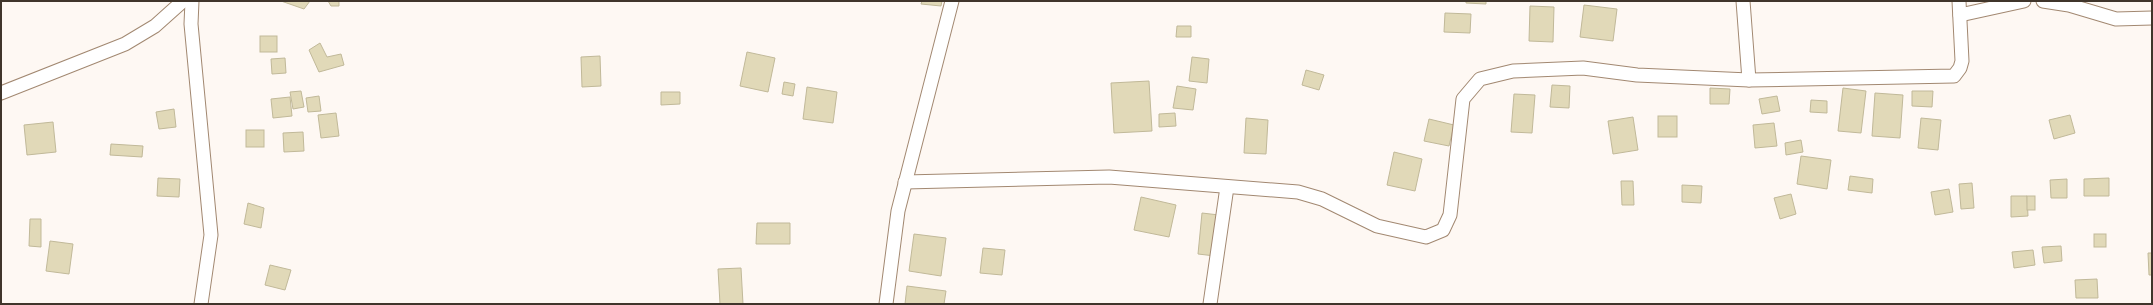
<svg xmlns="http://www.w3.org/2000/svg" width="2153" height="305" viewBox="0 0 2153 305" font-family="Bitter,serif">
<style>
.building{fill:#e1d9b8;stroke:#c1b999}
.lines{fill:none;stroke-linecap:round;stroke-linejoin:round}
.minor-casing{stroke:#a28871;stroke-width:15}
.minor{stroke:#fff;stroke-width:13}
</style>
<rect width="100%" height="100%" fill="#fef8f3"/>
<g class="building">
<polygon points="281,1 310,1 304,9"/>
<polygon points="328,1 339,1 339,6 331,6"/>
<polygon points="922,1 942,1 941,6 921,4"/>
<polygon points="1466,1 1486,1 1486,4 1466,3"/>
<polygon points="1584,5 1617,9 1613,41 1580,37"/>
<polygon points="1530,6 1554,7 1553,42 1529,41"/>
<polygon points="1445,13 1471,14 1470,33 1444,32"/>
<polygon points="1177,26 1191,26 1191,37 1176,37"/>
<rect x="260" y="36" width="17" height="16"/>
<polygon points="320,43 327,57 341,54 344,65 319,72 309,50"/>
<polygon points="747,52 775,58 768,92 740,86"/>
<polygon points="600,56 601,86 582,87 581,57"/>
<polygon points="1192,57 1209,59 1207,83 1189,81"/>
<polygon points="285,58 286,73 272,74 271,59"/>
<polygon points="1306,70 1324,75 1319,90 1302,85"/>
<polygon points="1149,81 1152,131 1114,133 1111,83"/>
<polygon points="784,82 795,84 793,96 782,94"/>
<polygon points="1552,85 1570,86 1569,108 1550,107"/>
<polygon points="1177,86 1196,89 1193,110 1173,108"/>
<polygon points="807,87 837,92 833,123 803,119"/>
<polygon points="1710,88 1730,89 1729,104 1710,104"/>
<polygon points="1843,88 1866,91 1861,133 1838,131"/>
<polygon points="301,91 304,107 293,109 290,92"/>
<polygon points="1912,91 1933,91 1932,107 1912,106"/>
<polygon points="661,92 680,92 680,104 661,105"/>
<polygon points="1875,93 1903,95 1900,138 1872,136"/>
<polygon points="1514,94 1535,95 1532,133 1511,132"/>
<polygon points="319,96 321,111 308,112 306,98"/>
<polygon points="1777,96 1780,111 1762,114 1759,99"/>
<polygon points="290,97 292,116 273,118 271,99"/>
<polygon points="1811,100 1827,101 1827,113 1810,112"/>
<polygon points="174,109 176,127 159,129 156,112"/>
<polygon points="336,113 339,136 321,138 318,115"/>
<polygon points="1175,113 1176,126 1159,127 1159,114"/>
<polygon points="2070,115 2075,133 2054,139 2049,120"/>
<rect x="1658" y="116" width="19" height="21"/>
<polygon points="1633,117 1638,150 1613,154 1608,121"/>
<polygon points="1246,118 1268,120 1266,154 1244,153"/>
<polygon points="1921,118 1941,120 1938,150 1918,148"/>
<polygon points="1429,119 1454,125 1449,146 1424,141"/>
<polygon points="53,122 56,152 27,155 24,125"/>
<polygon points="1774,123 1777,146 1755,148 1753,125"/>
<rect x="246" y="130" width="18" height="17"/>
<polygon points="303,132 304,151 284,152 283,133"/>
<polygon points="1801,140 1803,152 1786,155 1785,143"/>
<polygon points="111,144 143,146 142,157 110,155"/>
<polygon points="1394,152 1422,159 1415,191 1387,185"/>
<polygon points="1801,156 1831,160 1827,189 1797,184"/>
<polygon points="1850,176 1873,179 1872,193 1848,190"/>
<polygon points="158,178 180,179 179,197 157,196"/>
<polygon points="2109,178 2109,196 2084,196 2084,179"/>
<polygon points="2067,179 2067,198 2051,198 2050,180"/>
<polygon points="1621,181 1633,181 1634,205 1622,205"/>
<polygon points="1972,183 1974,208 1961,209 1959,184"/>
<polygon points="1682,185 1702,186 1701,203 1682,202"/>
<polygon points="1949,189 1953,212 1935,215 1931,192"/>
<polygon points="1791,194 1796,214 1780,219 1774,198"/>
<polygon points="2011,196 2027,196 2028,216 2011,217"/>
<rect x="2027" y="196" width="8" height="14"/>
<polygon points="1141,197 1176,205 1169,237 1134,230"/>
<polygon points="248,203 264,208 261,228 244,224"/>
<polygon points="1202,213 1219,215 1215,256 1198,254"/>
<polygon points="30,219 41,219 41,247 29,246"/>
<polygon points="757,223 790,223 790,244 756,244"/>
<polygon points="914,234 946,238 941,276 909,271"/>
<rect x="2094" y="234" width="12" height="13"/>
<polygon points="50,241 73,244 69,274 46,271"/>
<polygon points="2061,246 2062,261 2044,263 2042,247"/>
<polygon points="983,248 1005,250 1002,275 980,273"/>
<polygon points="2033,250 2035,265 2014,268 2012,252"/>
<polygon points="2148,253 2152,253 2152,275 2149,275"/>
<polygon points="270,265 291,270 285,290 265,285"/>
<polygon points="741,268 743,304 720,304 718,269"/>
<polygon points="2097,279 2098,298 2076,298 2075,280"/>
<polygon points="907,286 946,291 944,304 905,304"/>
</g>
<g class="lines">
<defs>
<g id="minor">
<polyline points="192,1 191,24 211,235 201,304"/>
<polyline points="1743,1 1749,80 1954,76 1960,68 1962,61 1959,1"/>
<polyline points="2043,1 2069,5 2116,19 2152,18"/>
<polyline points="1960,15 2024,1"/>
<polyline points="1,93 125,44 155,26 183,1"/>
<polyline points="905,182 1109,177 1298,192 1322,199 1377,226 1426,237 1443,230 1450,215 1463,99 1480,79 1513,71 1583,68 1637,75 1749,80"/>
<polyline points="886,304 898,211 952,1"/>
<polyline points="1210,304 1227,187"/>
</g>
</defs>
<use href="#minor" class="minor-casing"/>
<use href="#minor" class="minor"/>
</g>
<rect width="2153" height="305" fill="none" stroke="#40352b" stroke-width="4"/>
</svg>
